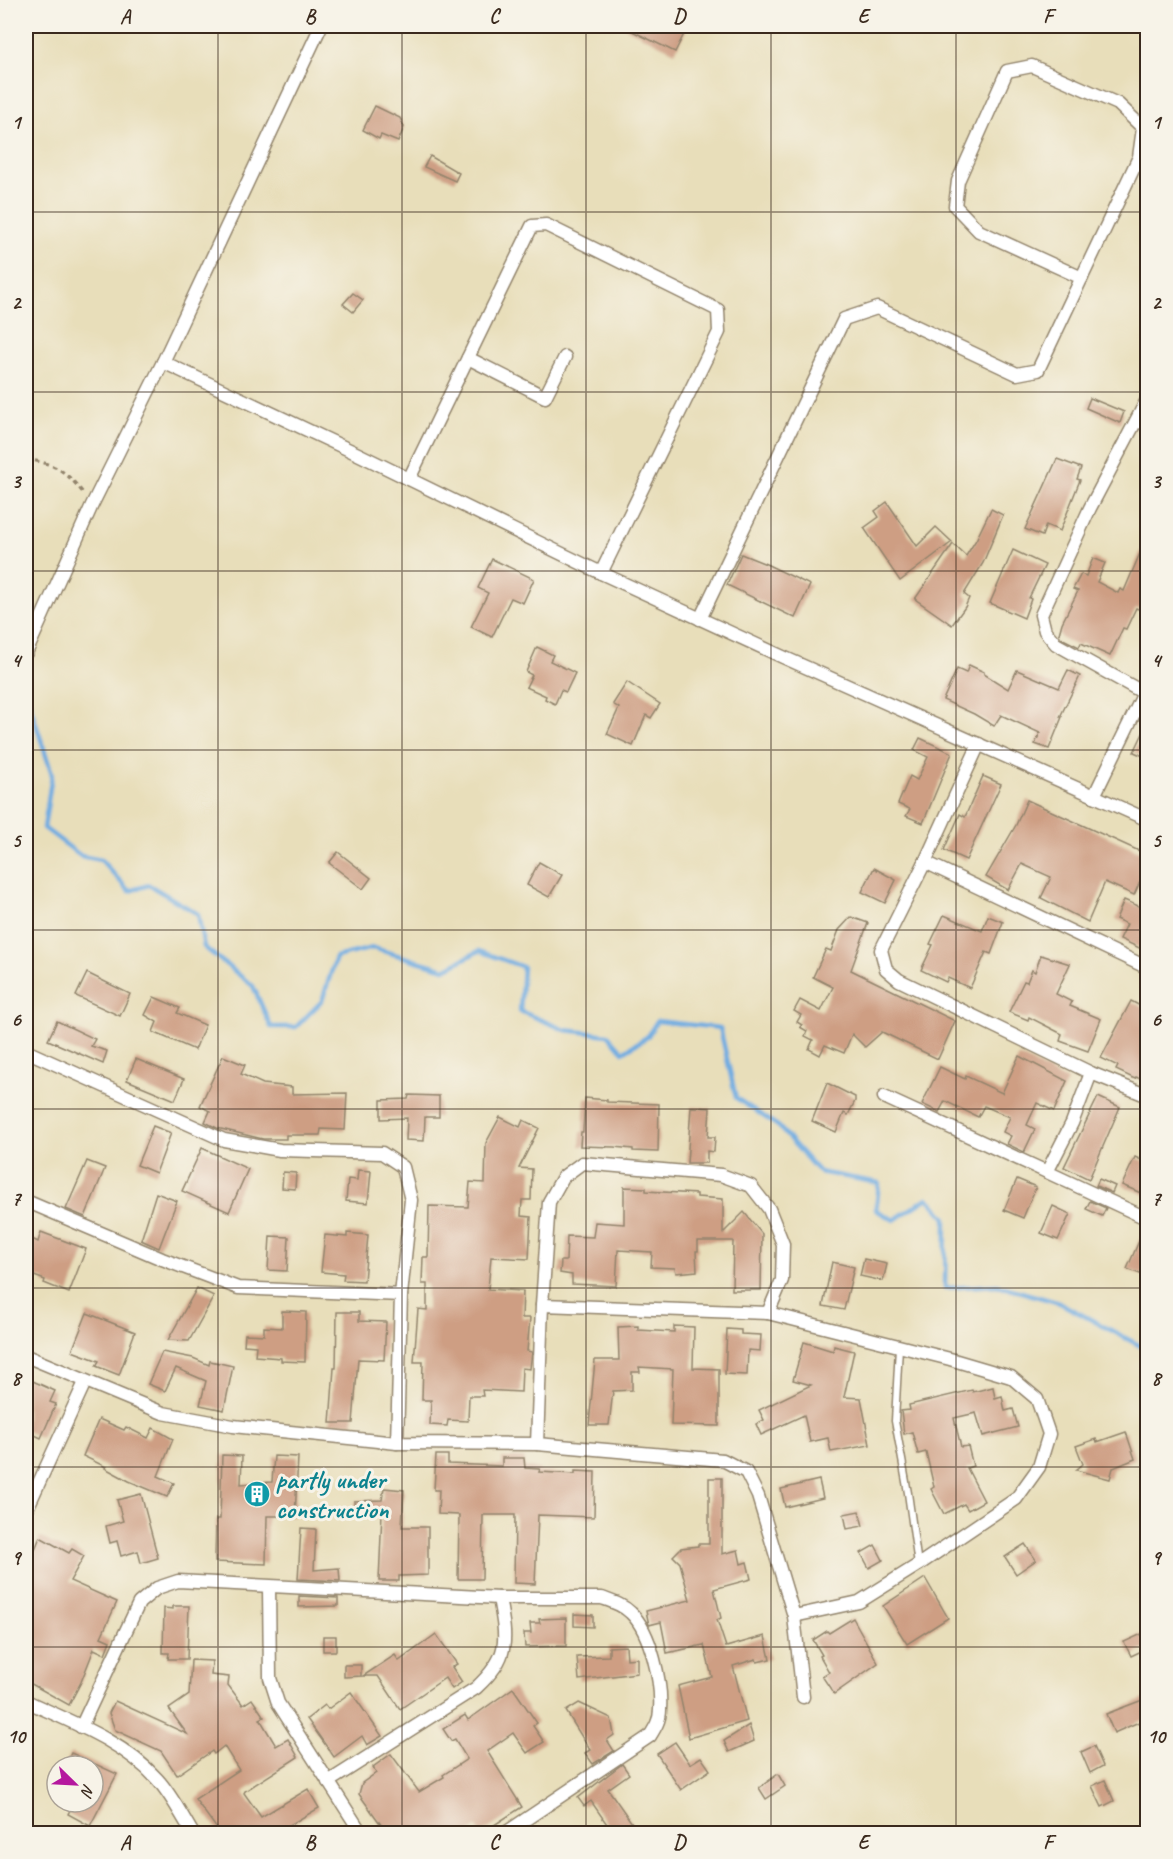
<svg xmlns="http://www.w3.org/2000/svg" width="1173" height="1859" viewBox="0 0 1173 1859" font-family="Caveat,sans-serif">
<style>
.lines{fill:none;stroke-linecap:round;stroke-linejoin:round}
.stream{stroke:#6face1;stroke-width:4.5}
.building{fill:#ce9e83}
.service-casing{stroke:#92846c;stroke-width:9}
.minor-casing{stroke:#92846c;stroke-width:15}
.path{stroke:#92846c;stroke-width:3;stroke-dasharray:4.5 4.5;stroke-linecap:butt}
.service{stroke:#fff;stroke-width:6}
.minor{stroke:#fff;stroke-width:12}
.grid{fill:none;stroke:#3b2a1e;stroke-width:1.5;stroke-opacity:0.55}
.labels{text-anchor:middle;stroke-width:6;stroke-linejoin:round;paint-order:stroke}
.culture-label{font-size:26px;font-weight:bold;fill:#0d838f;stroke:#f7f3e8;text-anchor:start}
.neatline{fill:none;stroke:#3b2a1e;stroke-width:2}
.grid-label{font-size:20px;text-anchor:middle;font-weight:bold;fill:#3b2a1e}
</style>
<rect width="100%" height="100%" fill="#f7f3e8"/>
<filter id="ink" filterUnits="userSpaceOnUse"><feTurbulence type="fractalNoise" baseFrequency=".0167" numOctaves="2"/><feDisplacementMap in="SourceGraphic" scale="12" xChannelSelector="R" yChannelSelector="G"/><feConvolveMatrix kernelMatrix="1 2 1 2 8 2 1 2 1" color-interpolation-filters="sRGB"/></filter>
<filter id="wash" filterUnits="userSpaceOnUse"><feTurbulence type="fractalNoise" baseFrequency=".008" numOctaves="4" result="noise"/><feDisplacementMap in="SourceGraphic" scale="24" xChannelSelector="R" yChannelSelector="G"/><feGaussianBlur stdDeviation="1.35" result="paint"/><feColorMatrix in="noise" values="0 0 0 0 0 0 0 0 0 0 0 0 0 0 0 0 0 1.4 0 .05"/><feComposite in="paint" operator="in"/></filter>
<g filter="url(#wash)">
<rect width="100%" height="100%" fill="#e8deba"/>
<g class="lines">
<polyline class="stream" points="26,693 52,774 44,828 81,856 101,860 129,891 149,885 198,914 204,947 253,986 271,1027 296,1027 322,1001 336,957 373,948 445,969 479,951 523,967 520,1011 565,1030 608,1035 623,1052 647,1037 657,1021 720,1028 736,1098 778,1126 819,1172 879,1183 876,1210 894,1220 928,1198 946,1218 945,1288 997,1285 1060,1303 1148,1350"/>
</g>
<g id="blocks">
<g class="building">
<polygon points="622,26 688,26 675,52"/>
<polygon points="375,106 400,118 404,127 398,142 381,135 379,139 363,130"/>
<polygon points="430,156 459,173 455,181 424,167"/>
<polygon points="353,293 363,300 353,312 343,304"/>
<polygon points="1090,398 1124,412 1120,423 1086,408"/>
<polygon points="1057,459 1081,468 1077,479 1080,480 1060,531 1046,525 1042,536 1025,529"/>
<polygon points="887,502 917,546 936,527 952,542 900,581 864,528 879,517 875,511"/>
<polygon points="991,509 1003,515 983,563 964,594 969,598 965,607 952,625 915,599 953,544 966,556 976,540"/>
<polygon points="1147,537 1148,613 1136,608 1126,629 1123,628 1110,656 1081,643 1079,647 1061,638 1059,634 1062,623 1078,591 1073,589 1081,574 1086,576 1093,558 1105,563 1097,582 1118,593 1120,589 1124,591"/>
<polygon points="1013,550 1045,565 1029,598 1031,599 1024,618 990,603"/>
<polygon points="741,554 766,564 810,585 795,618 727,585"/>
<polygon points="492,559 534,579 523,603 511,598 492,637 471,627 488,593 478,588"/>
<polygon points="537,647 553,655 550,661 575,673 566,692 561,690 555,704 545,699 546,696 526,687 532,675 526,672"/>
<polygon points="969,665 984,672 984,674 1008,689 1017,670 1059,688 1068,670 1080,676 1060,717 1062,717 1049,749 1035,744 1040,733 1001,715 994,726 974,714 943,700 957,669 966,673"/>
<polygon points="627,682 660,704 651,718 646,715 633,746 607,734 619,708 613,704"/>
<polygon points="1148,723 1148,758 1134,752"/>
<polygon points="920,738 952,753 923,823 906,816 910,809 898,804 910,776 917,780 928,757 914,750"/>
<polygon points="983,776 1001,784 966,860 944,850 960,814 965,817"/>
<polygon points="1027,800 1148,855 1148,864 1134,895 1105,882 1088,922 1041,898 1051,877 1022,864 1008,890 986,877 1016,825"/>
<polygon points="338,852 371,878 363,889 329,863"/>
<polygon points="539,862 562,875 549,897 527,885"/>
<polygon points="874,868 896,880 885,903 862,892"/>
<polygon points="1124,900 1148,910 1148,952 1120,939 1127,924 1116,919"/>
<polygon points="944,915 982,931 988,916 1003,922 991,954 986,952 970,988 948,978 946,982 921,970 933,945 930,944"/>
<polygon points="851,917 868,923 851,970 955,1021 938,1059 882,1032 865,1047 852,1034 844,1053 825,1045 820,1055 809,1049 813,1040 805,1036 807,1031 800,1027 802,1025 797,1022 801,1015 794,1011 800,1000 821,1011 833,987 813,977 826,949 831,951 839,930"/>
<polygon points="1041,955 1070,964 1056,994 1072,1002 1070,1006 1101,1019 1088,1051 1060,1041 1062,1034 1029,1017 1028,1020 1009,1012 1024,981 1027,982 1032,970 1035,972"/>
<polygon points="87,973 130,994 120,1016 76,996"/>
<polygon points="154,997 180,1008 177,1013 205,1025 195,1050 153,1032 157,1022 145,1015"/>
<polygon points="1131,1001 1148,1010 1148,1082 1136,1077 1135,1079 1116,1070 1118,1066 1101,1058"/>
<polygon points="57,1021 95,1039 91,1046 107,1051 103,1064 48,1040"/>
<polygon points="223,1056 245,1065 241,1074 263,1084 292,1087 292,1094 347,1093 345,1130 321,1129 320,1135 286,1135 286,1139 263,1139 217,1128 205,1122 210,1111 200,1106"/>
<polygon points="1019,1056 1067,1081 1054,1111 1037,1103 1027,1125 1035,1129 1024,1152 1007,1144 1011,1136 1003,1132 1010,1117 984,1106 978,1117 945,1101 939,1112 922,1104 940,1067 965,1079 966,1076 1002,1093"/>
<polygon points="136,1059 184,1079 175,1100 127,1080"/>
<polygon points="827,1083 855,1097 855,1101 848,1115 844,1113 836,1132 812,1121"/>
<polygon points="409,1095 439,1096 439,1117 425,1117 424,1141 406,1140 407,1118 381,1119 381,1100 408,1099"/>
<polygon points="1098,1097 1120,1107 1089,1179 1064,1167"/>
<polygon points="585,1098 607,1100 607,1102 659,1104 658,1152 633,1151 633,1149 614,1147 580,1146 581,1132 583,1132"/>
<polygon points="691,1107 710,1108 708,1137 715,1137 714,1152 707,1151 707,1163 687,1163"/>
<polygon points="500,1117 520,1127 523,1120 539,1128 519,1168 532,1169 531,1200 522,1200 521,1216 531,1217 529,1259 491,1257 488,1289 523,1291 522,1318 530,1318 527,1351 532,1352 530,1369 522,1368 521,1392 482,1390 483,1396 469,1396 468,1421 448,1420 447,1426 430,1425 431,1400 422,1400 423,1362 414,1362 418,1309 427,1310 427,1284 422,1284 423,1257 428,1257 429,1206 468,1207 470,1182 485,1183 486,1143"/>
<polygon points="153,1126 171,1133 156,1173 137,1165"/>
<polygon points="202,1148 248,1169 229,1212 182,1191"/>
<polygon points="1135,1157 1148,1163 1148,1196 1122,1185"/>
<polygon points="87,1161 105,1168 85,1217 66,1209"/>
<polygon points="358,1170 371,1171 368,1203 346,1201 348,1179 357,1180"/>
<polygon points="283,1172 296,1173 295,1189 282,1188"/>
<polygon points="1017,1179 1036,1187 1023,1218 1004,1210"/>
<polygon points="1099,1179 1115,1186 1112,1193 1096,1186"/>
<polygon points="624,1187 646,1188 646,1191 697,1194 697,1197 723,1199 723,1233 744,1212 762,1234 761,1290 732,1290 733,1241 698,1241 698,1251 696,1251 697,1271 676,1273 675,1268 651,1267 652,1252 618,1250 616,1286 572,1284 572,1275 560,1273 561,1261 566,1261 567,1236 593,1237 595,1222 624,1224"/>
<polygon points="156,1193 177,1201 159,1248 141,1240"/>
<polygon points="1090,1201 1106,1208 1102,1216 1086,1209"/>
<polygon points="1053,1206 1070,1214 1058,1240 1041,1233"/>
<polygon points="1145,1227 1148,1227 1148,1277 1127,1269"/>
<polygon points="41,1232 86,1249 69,1293 44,1283 45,1280 26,1273 26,1236 38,1242"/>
<polygon points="347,1233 368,1235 364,1281 343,1280 344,1274 321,1272 325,1235 347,1237"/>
<polygon points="270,1236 289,1237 287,1271 268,1270"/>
<polygon points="864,1259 887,1264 883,1281 860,1276"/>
<polygon points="832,1262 854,1267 844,1310 823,1306"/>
<polygon points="197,1288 214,1296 189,1341 168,1340"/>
<polygon points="282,1311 306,1312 305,1362 281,1361 281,1358 255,1356 256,1346 244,1345 245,1334 264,1335 264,1327 282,1328"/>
<polygon points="337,1312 359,1312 359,1321 386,1322 384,1360 358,1359 353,1423 330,1423 334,1368 336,1368"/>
<polygon points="87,1313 135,1332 119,1375 96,1366 99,1361 72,1351"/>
<polygon points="638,1326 638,1330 674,1332 674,1326 694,1327 693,1368 719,1369 719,1426 671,1425 673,1369 639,1367 640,1372 632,1372 632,1390 613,1391 609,1425 589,1425 595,1360 619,1360 618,1327"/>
<polygon points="727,1329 741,1330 741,1334 761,1335 760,1351 748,1350 747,1375 725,1374"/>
<polygon points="804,1342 833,1351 834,1346 854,1351 844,1397 861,1398 870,1445 831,1452 828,1438 810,1442 804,1415 761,1435 756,1424 764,1420 759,1410 811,1385 793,1380"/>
<polygon points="162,1352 193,1358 209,1365 210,1361 233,1366 224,1410 200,1405 206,1381 176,1368 165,1391 148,1384"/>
<polygon points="26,1378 55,1391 50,1402 56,1404 41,1438 26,1431"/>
<polygon points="993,1387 995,1398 1002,1396 1005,1411 1013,1409 1018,1427 983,1436 976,1413 954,1418 961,1447 968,1446 973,1466 967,1468 984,1501 968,1510 964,1504 944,1514 931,1489 934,1487 926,1452 918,1454 912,1432 904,1434 901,1411 910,1410 909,1405 972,1390 973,1392"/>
<polygon points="99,1419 124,1430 126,1427 148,1438 153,1428 173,1439 158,1476 174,1483 167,1497 129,1481 105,1468 106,1467 83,1456"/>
<polygon points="1126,1432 1135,1459 1113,1468 1110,1479 1076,1470 1083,1464 1076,1446 1096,1439 1097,1442"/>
<polygon points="222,1455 242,1456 241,1484 272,1482 274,1456 298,1457 295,1516 267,1516 266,1564 215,1562 216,1519 220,1519"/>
<polygon points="436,1455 448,1455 448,1464 502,1466 502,1458 524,1458 525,1468 540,1469 539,1472 575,1474 575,1471 595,1472 594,1517 538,1515 535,1584 514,1583 515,1515 483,1515 482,1579 458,1579 459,1515 438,1514 439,1490 434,1490"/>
<polygon points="709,1478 722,1478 722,1554 738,1550 741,1564 747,1562 751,1579 714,1589 721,1618 717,1620 726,1647 765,1636 770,1659 757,1662 756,1659 733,1666 747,1721 689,1738 678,1686 712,1677 704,1645 667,1653 661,1622 649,1625 646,1611 690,1600 680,1563 673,1556 681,1548 698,1546 698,1544 709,1544"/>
<polygon points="819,1480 823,1498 785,1507 781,1489"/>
<polygon points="384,1488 404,1490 402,1527 428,1527 428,1575 399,1576 399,1581 379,1581 382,1512 355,1513 354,1501 382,1500"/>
<polygon points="141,1494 158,1558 141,1563 138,1551 121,1556 117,1541 110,1543 106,1526 123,1521 117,1500"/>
<polygon points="859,1511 863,1526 847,1529 844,1514"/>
<polygon points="301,1528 316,1529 314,1570 339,1568 340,1581 298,1579"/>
<polygon points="40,1537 69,1553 72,1549 84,1556 70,1581 117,1602 101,1637 110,1641 105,1654 94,1649 81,1682 69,1705 26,1681 26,1571"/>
<polygon points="1025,1544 1036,1560 1016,1574 1005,1557"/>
<polygon points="875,1545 883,1560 869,1568 861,1553"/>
<polygon points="925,1578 948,1618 907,1644 883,1606"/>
<polygon points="299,1596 338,1598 338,1606 299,1607"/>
<polygon points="173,1606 189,1606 187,1659 168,1659 169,1653 163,1653 164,1608 173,1609"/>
<polygon points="574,1614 593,1615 593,1627 574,1626"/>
<polygon points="566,1618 566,1646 525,1647 524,1633 531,1633 530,1623 540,1623 539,1619"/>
<polygon points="853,1618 878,1663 834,1694 822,1676 829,1672 820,1656 822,1655 813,1640 827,1631 829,1633"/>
<polygon points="1144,1633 1148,1641 1148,1648 1131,1656 1124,1642"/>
<polygon points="436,1634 457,1664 452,1667 462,1682 452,1689 445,1678 400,1709 378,1676 363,1676 395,1655 399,1661"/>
<rect x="323" y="1636" width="13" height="15"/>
<polygon points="626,1646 627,1659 637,1658 637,1673 579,1680 577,1657 609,1656 609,1647"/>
<polygon points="191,1660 212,1661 211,1675 229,1677 228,1685 243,1705 252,1699 264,1717 260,1719 276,1746 288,1739 298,1757 245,1791 244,1793 261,1817 308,1789 319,1808 276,1833 220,1833 195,1799 239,1770 224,1746 214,1754 212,1751 177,1775 161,1751 115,1730 109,1713 115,1701 187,1734 169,1709 189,1695"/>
<polygon points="344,1665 361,1665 361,1676 344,1677"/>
<polygon points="513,1688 537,1723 533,1726 544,1742 527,1753 513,1733 487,1751 522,1807 482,1833 480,1833 477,1827 467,1833 387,1833 359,1794 362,1783 376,1773 373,1767 391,1754 419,1792 444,1777 443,1775 467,1759 455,1739 451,1741 443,1729 465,1715 468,1720"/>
<polygon points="351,1692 382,1736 367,1745 362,1736 334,1757 307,1719 325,1705 328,1709"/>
<polygon points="1145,1699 1148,1706 1148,1718 1114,1733 1106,1714"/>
<polygon points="579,1703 611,1718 614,1735 607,1740 614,1751 593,1764 585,1753 590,1750 566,1711"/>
<polygon points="749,1725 754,1741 729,1752 724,1741"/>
<polygon points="675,1742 690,1764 701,1757 710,1770 681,1790 657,1754"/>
<polygon points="1094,1746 1103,1766 1090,1773 1081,1752"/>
<polygon points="71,1753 117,1774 90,1826 68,1814 74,1802 93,1802 93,1766 65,1766"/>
<polygon points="622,1764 629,1774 608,1789 634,1826 624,1833 613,1833 591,1801 584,1806 578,1798"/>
<polygon points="778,1774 785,1786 766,1799 759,1788"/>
<polygon points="1105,1780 1114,1801 1102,1807 1092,1786"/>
</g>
</g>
</g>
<g filter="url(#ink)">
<use href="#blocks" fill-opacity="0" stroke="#92846c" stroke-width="1.5"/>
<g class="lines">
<defs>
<polyline id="service" points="899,1347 895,1421 908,1493 918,1565"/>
<g id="minor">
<polyline points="468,358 545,397 565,357"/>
<polyline points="163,362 358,454 601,573 783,657 1148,820"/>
<polyline points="1137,420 1148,426"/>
<polyline points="409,479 532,226 546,225 718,310 719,332 601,573"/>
<polyline points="700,619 844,319 877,308 1017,374 1038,370 1139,157 1143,128 1118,104 1032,66 1007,71 958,181 955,206 979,231 1082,278"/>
<polyline points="26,653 92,505 163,362 321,26"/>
<polyline points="979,744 925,862 1148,968"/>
<polyline points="1094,796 1144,693 1056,644 1045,631 1041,615 1090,508 1148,398"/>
<polyline points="925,862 881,950 886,969 899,980 1091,1073 1148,1096"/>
<polyline points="26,1051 224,1140 280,1150 382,1153 403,1167 411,1200 401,1295 397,1443"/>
<polyline points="1091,1073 1072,1123 1047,1172 1148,1219"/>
<polyline points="884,1097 1047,1172"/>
<polyline points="26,1201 162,1259 238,1288 401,1295"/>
<polyline points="542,1305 549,1202 563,1177 582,1163 721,1175 751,1186 769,1209 783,1244 782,1280 768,1313"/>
<polyline points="26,1356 163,1413 233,1426 397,1443 537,1444 723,1460 746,1472 758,1496 794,1616 803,1697"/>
<polyline points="537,1444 542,1305 768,1313 950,1359 1011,1377 1037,1399 1049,1434 1039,1467 1016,1499 918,1565 859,1602 794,1616"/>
<polyline points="26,1511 85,1382"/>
<polyline points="269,1587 270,1678 278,1703 362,1834"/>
<path d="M26,1701c45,21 97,40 131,78 14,15 25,37 36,55"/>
<path d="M81,1727l58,-124 18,-15 21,-7 321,17h103c11,4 21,7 29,15 20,19 31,70 29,97 0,10 -5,18 -10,26l-146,98"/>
<path d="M328,1782l148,-94c34,-32 31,-46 23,-90"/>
</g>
</defs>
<use href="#service" class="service-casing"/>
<use href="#minor" class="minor-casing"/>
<path class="path" d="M26,459c30,5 39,11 58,35"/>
<use href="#service" class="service"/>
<use href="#minor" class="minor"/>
</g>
</g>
<path class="grid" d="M218,26v1808M402,26v1808M586,26v1808M771,26v1808M956,26v1808M26,212h1122M26,392h1122M26,571h1122M26,750h1122M26,930h1122M26,1109h1122M26,1288h1122M26,1467h1122M26,1647h1122"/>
<defs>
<symbol id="building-disc" viewBox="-11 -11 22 22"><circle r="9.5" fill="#0f9aa8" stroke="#f7f3e8"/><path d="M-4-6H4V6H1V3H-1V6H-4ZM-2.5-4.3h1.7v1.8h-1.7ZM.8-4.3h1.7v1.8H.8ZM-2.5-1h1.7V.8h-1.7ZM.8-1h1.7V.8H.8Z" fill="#fff"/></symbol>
</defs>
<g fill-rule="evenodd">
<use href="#building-disc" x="242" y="1479" width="30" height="30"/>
</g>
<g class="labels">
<g class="culture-label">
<text x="276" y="1488">partly under<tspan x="276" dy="30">construction</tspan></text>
</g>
</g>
<rect width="1173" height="1859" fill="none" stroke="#f7f3e8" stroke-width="66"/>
<g transform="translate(75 1784) rotate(114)"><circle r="28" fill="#f7f3e8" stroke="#aca397" stroke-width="1.5"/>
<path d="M0-4.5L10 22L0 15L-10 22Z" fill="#b5179e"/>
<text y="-9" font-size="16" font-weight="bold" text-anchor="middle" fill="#3b2a1e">N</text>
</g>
<rect x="33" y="33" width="1107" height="1793" class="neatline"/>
<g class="grid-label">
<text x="125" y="23">A</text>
<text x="310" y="23">B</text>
<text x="494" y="23">C</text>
<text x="679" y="23">D</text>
<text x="863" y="23">E</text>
<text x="1048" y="23">F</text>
<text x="16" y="129">1</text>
<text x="1156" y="129">1</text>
<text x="16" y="309">2</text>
<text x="1156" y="309">2</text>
<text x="16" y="488">3</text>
<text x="1156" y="488">3</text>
<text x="16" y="667">4</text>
<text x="1156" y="667">4</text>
<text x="16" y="847">5</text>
<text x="1156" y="847">5</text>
<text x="16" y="1026">6</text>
<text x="1156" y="1026">6</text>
<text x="16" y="1205">7</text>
<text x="1156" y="1205">7</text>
<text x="16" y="1385">8</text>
<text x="1156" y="1385">8</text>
<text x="16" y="1564">9</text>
<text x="1156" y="1564">9</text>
<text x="16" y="1743">10</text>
<text x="1156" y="1743">10</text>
<text x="125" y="1849">A</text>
<text x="310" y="1849">B</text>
<text x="494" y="1849">C</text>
<text x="679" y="1849">D</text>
<text x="863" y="1849">E</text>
<text x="1048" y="1849">F</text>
</g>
</svg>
